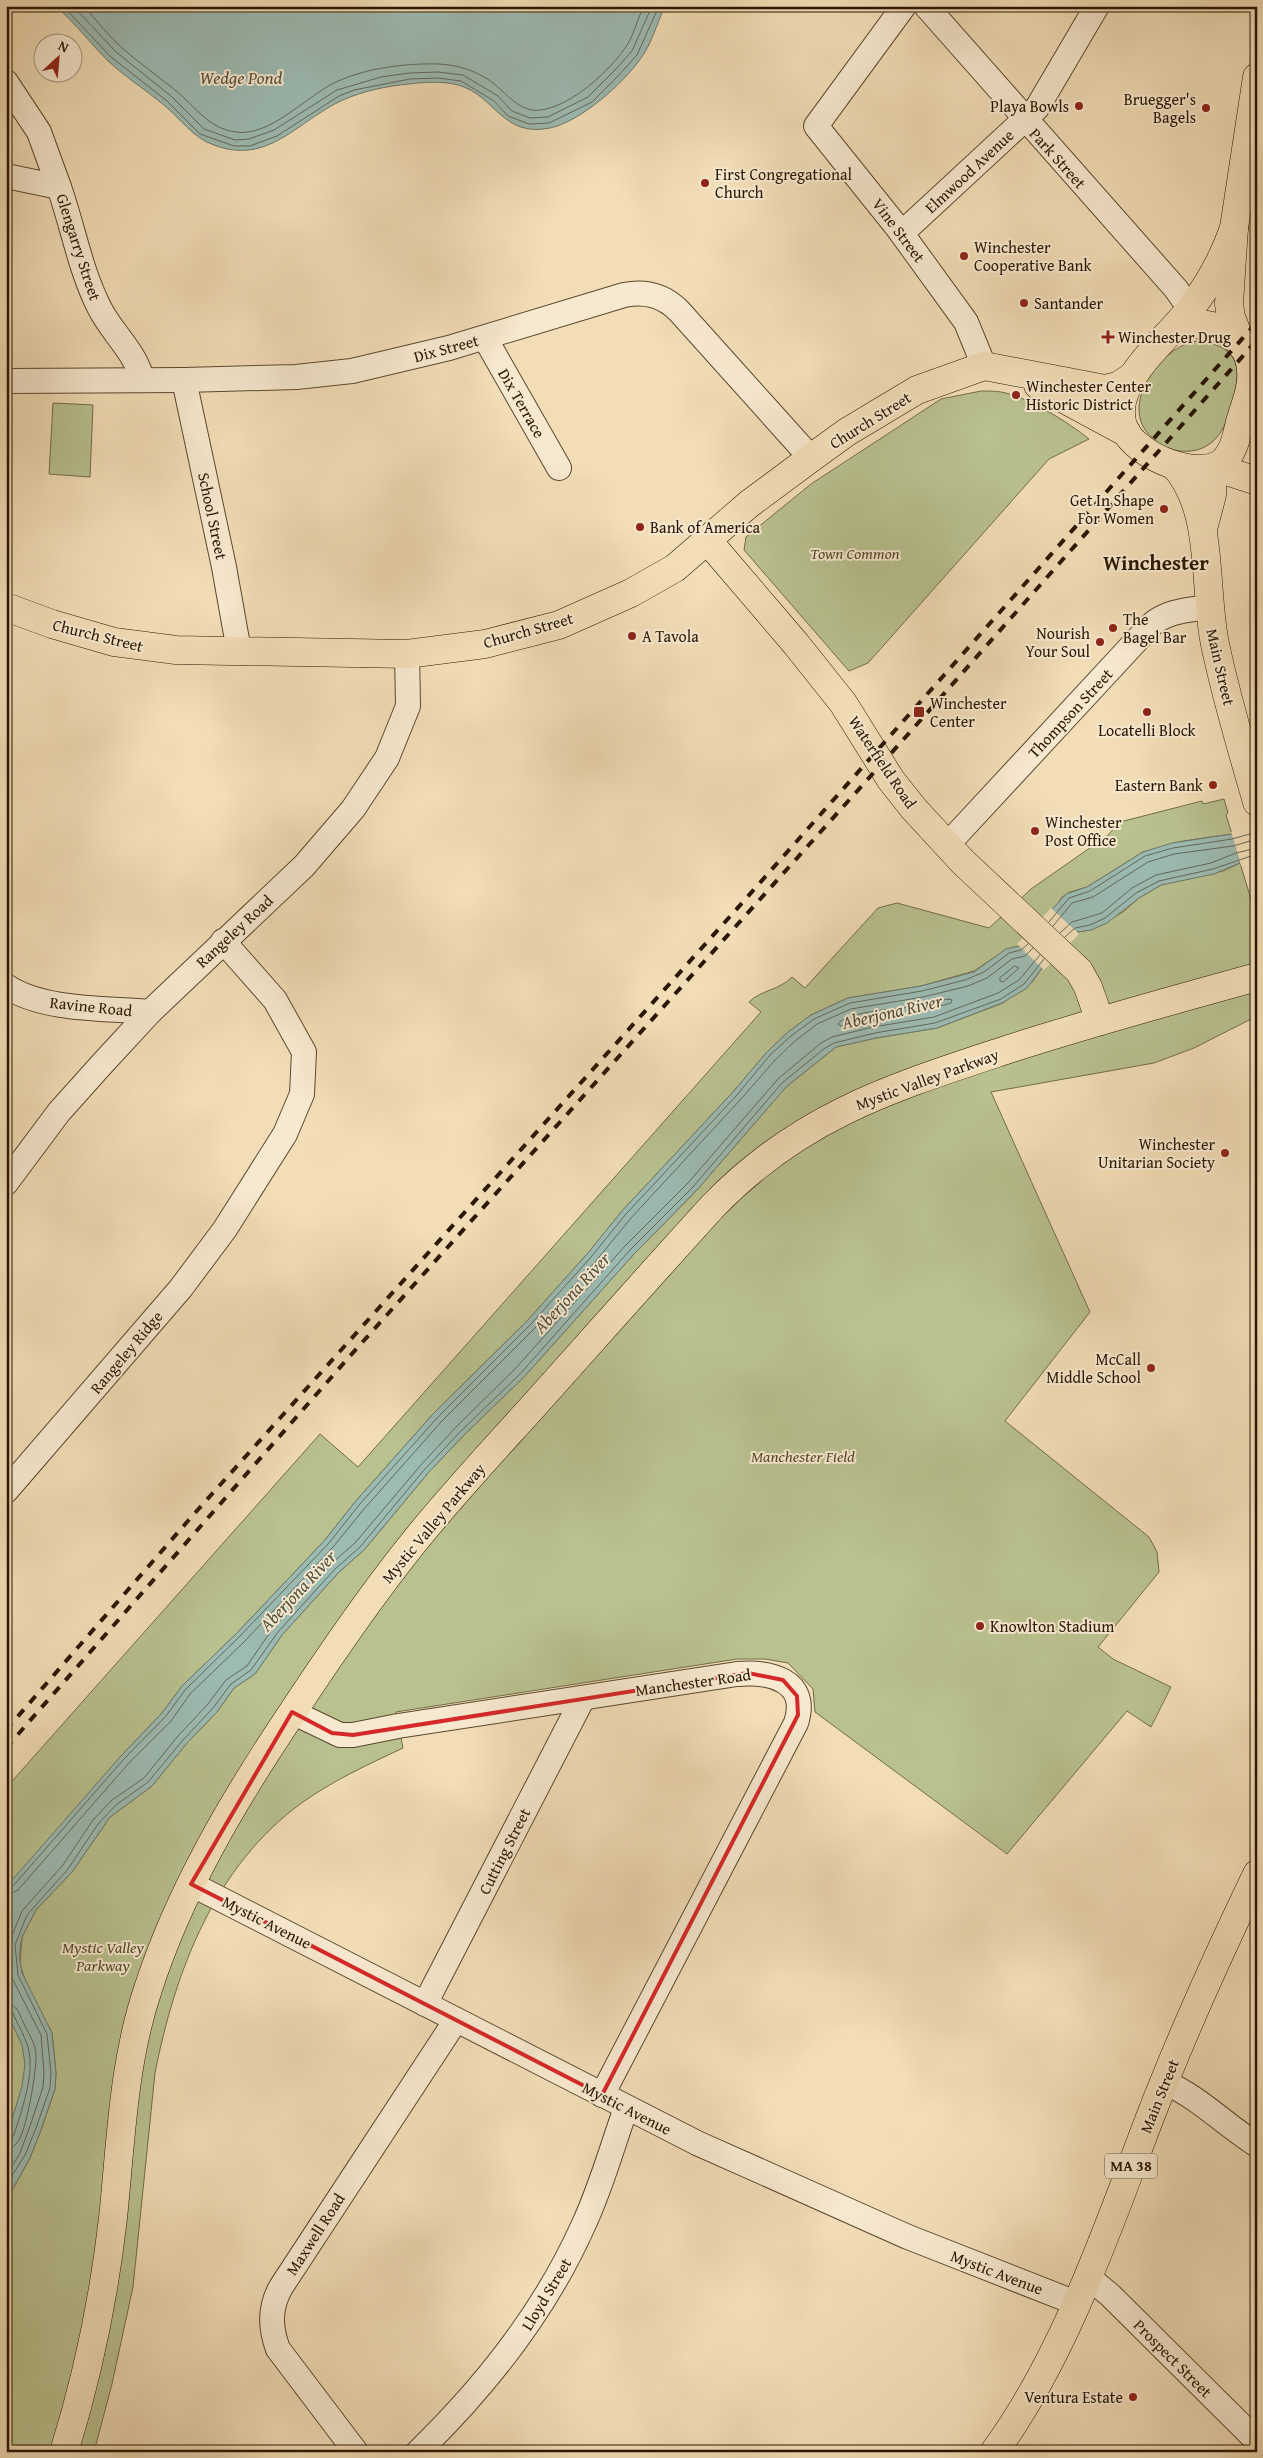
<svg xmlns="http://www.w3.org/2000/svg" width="1263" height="2458" viewBox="0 0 1263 2458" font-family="'Gentium Book Plus',serif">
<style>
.green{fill:#b9c18f;stroke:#716c48}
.water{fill:#9cbbb3;stroke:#6e796b}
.pier{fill:#f2ddb6}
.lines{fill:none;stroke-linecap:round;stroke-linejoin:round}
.shore{stroke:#62685a;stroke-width:1}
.minor-casing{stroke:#5b482e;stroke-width:26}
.major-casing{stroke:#291600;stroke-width:29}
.minor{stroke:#f7e9d0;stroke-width:24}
.major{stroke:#f2ddb6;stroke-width:28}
.rail{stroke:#291600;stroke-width:4;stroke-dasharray:9 9;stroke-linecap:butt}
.marked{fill:none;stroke:#d62828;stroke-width:4;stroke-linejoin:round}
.poi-dot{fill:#8f2418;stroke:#f7e9d0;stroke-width:2}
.labels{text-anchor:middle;stroke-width:4;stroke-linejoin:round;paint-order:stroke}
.shield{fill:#f7e9d0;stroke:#67553e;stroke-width:1}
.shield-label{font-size:15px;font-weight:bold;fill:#291600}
.poi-label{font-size:16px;fill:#291600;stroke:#f7e9d0;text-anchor:start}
.street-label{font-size:16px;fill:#291600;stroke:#f7e9d0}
.park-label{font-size:16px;font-style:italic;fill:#54492b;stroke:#f7e9d0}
.water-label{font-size:18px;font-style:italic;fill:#51503f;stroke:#f7e9d0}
.district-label{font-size:21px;font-weight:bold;fill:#291600;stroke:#f7e9d0}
</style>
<rect width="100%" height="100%" fill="#f2ddb6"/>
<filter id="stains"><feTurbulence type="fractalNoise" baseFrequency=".004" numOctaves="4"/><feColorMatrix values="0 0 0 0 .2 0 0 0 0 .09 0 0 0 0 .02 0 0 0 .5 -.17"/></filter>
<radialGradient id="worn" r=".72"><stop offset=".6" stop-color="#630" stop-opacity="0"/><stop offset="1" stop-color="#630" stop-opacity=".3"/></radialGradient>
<g class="green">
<path d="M1199,341c39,5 44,26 33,60 -3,12 -6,25 -14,35 -19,24 -55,18 -72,-5 -24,-33 19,-88 53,-90z"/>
<path d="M981,391c7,0 14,0 20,1 27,5 67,30 88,47l-40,20 -181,204 -19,8 -105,-121 2,-13 65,-53 130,-85z"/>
<polygon points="53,403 93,405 90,477 49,474"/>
<path d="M1224,799l4,14 -2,2 6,19 -49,7 -40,11 -56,35 -17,5 -8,5 -9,14 -34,35 -18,7 -27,18 -53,15 -73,12 -37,17 -23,17 -21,20 -34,40 -111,119 -34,42 -60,67 -95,94 -78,88 -30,38 -88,93 -55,53 -20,27 -42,44 -19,24 -95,106v-99l314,-354 38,33 403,-455 -12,-10c12,-12 31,-12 43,-25l13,11 73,-80 19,-5 92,25 42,-39 76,-53 13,-14 82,-21 1,3z"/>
<path d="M1240,863l17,56v28l-2,2 2,67 -63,32 -40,15 -163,29 99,220 -85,109 144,116 8,15 2,20 -61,75 15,12 58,28 -20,40 -24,-16 -120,143 -192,-142 -2,-23 -25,-26 -23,-4h-28l-341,53 7,36c-34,16 -69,32 -100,54 -88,63 -128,169 -148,271l-22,214 -21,97 -18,68h-88v-251l24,-43 11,-28 14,-41 1,-16 -4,-40 -26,-50 -6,-19 2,-27 14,-27 36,-38 38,-55 42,-31 35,-43 30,-31 17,-24 21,-14 27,-39 57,-63 25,-22 64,-77 36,-38 60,-58 110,-123 62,-63 90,-104 50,-40 40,-9 61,-10 66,-25 30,-22 9,-13 35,-36 14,-2 32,-18 16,-14 22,-13 62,-14z"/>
<path d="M6,2011c6,13 17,29 19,43 3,21 -9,67 -19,86z"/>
</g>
<g class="water">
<path d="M56,6h609c-8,17 -13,37 -24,52 -17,25 -61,64 -91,70 -48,10 -55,-33 -92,-43 -15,-4 -34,-3 -49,-1 -22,2 -46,7 -66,16 -45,20 -74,66 -129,45 -21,-7 -33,-26 -50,-40 -18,-15 -39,-28 -56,-44 -18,-18 -33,-38 -52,-55z"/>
<polygon points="1232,834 1240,863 1214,874 1161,885 1139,898 1107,923 1091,930 1077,932 1042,968 1027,988 1002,1003 937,1028 876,1038 836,1047 786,1087 696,1191 634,1254 524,1377 464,1435 428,1473 364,1550 339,1572 282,1635 255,1674 234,1688 217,1712 187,1743 152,1786 110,1817 72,1872 36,1910 22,1937 19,1955 22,1973 52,2033 56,2073 55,2089 41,2130 30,2158 6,2201 6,2140 22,2086 25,2064 22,2045 6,2011 6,1887 120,1757 162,1713 182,1686 237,1633 325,1540 355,1502 433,1414 528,1320 588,1253 622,1211 733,1092 767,1052 788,1032 811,1015 848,998 921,986 974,972 1006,949 1019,946 1066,894 1087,887 1143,852 1172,843"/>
</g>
<g class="pier">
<polygon points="1257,824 1257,861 1241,866 1231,832"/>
<polygon points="1051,908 1079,934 1044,970 1017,944"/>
</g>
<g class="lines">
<g class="shore">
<polyline points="63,6 111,57 167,101 200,134 234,146 250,146 277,136 339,96 354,90 410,79 438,78 461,81 494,101 508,116 529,124 549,123 592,102 619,75 637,55 659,6"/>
<polyline points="73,6 116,52 171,96 204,129 235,140 249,139 274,130 337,90 381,77 409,73 438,72 463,75 498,96 512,111 530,118 548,117 588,97 614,71 632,51 652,6"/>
<path d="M84,6c12,14 24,29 38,42 17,15 36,28 53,42 20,16 34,39 61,42 33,5 69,-34 96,-48 31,-16 74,-21 107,-20 19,1 34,6 50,16 19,13 31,36 57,29 28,-6 63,-38 79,-61 9,-12 12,-29 19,-42"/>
<polyline points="1049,922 1069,898 1090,891 1145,856 1173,848 1232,839 1257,832"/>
<polyline points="1053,926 1072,903 1093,897 1148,862 1174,854 1233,846 1257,839"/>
<polyline points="1060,933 1072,922 1102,913 1132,888 1156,875 1211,863 1236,853 1257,848"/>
<polyline points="1065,937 1075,928 1090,925 1105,918 1136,893 1159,881 1213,869 1257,854"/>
<polygon points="1015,966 1019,968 1003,982 1000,981 1000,978"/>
<path d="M949,999l3,1 -1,3 -32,9 -78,14 -3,-2c9,-13 56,-14 72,-17 13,-2 26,-6 39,-8z"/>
<polyline points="6,1889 13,1886 123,1760 166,1716 185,1690 240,1636 329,1543 359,1505 437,1418 532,1323 591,1257 626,1214 737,1095 770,1055 791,1036 814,1019 850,1003 922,991 965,980 984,972 1009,953 1021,950 1028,944"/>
<polyline points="6,1896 18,1890 128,1764 171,1721 190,1694 245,1641 333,1547 364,1509 441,1422 536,1327 596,1261 631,1218 741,1099 775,1060 795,1041 817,1024 851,1009 923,997 968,986 987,978 1012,959 1025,956 1033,948"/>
<path d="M6,2004c12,1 13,9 17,18 5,11 12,20 13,32 1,15 -10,80 -19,89 -3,4 -7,4 -11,4"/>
<path d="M6,2011l7,2c5,13 14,26 16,39 5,26 -8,59 -15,83l-3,5 -5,1"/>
<polyline points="6,2176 20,2153 30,2126 43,2087 44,2073 41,2035 11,1976 8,1956 9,1943 22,1911 63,1865 93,1820 112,1800 144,1778 178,1736 208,1704 226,1680 247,1666 273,1628 331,1564 355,1543 420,1466 456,1427 515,1369 625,1246 688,1183 778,1079 821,1043 832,1037 873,1027 934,1017 998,993 1019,980 1040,955"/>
<polyline points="6,2192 13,2174 25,2155 36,2128 50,2088 51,2073 47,2034 18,1975 15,1945 27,1915 68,1869 98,1824 116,1805 148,1782 183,1740 213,1708 231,1684 251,1670 278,1632 335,1569 360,1547 424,1470 461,1431 520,1374 630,1250 692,1188 782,1083 825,1048 834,1043 875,1033 935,1023 1001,999 1024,984 1044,959"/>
</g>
<defs>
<g id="minor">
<polyline points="904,6 816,126 897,227 966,322 984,366"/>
<polyline points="926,6 1176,289 1190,309"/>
<polyline points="6,82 39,132 59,187"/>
<path d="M6,176l53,11c14,40 21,82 40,120 12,25 36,44 43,72"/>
<polyline points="902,233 1037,108 1097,6"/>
<polyline points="485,338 559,468"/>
<polyline points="184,380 224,567 239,651"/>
<path d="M6,381l178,-1 112,-3 56,-6 97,-23 175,-53c21,-4 39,0 55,16l132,147"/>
<path d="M947,845l203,-219c16,-15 38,-16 58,-19"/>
<path d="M6,986c37,25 100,22 144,26"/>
<polyline points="6,1183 59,1112 102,1064 150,1012 304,866 353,809 387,758 408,706 407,654"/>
<polyline points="6,1491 181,1288 225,1229 285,1134 302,1094 304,1052 275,1000 223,941"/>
<path d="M292,1712l48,23h13l45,-9 339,-52c32,-3 73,6 59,49l-194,372"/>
<polyline points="191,1884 697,2143 908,2237 1076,2303"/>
<polyline points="425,2004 583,1698"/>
<path d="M1164,2082c35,15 61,43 93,63"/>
<polyline points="1087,2276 1110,2295 1257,2441"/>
<path d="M356,2452l-78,-103c-8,-21 -9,-41 3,-62l175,-267"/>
<path d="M418,2452c68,-66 126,-139 165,-226 18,-38 29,-79 43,-118"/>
</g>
<g id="major">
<path d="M1174,330c31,-16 75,3 77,40 2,17 -6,35 -11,52 -3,13 -6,28 -15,38 -24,24 -90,-4 -101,-32 -3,-6 -3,-13 -3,-19 2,-37 49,-73 70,-101 19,-25 33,-51 43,-80"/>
<polyline points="1242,346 1231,317 1229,304 1234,228 1257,77"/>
<polyline points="1038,385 1127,433"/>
<path d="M1174,465c41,45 29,122 41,179 11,53 27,106 42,158"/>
<polyline points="1214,467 1257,481"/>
<polyline points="1203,529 1212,495 1213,468"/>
<polyline points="708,541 796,644 843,703 891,780 914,809 963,862 1079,971 1088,987 1100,1021"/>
<polyline points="6,607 52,624 114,642 176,650 407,654 485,644 559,625 631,593 675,568 749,504 811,458 847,432 917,390 984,366 1105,389 1118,386 1133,376"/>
<path d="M64,2452c24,-77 40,-155 49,-234 8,-77 10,-155 35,-229 31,-96 84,-186 140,-270 40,-61 80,-120 126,-177 36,-45 76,-88 115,-131 61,-68 122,-137 184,-205 87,-90 178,-118 293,-156 83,-27 167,-50 251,-73"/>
<path d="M994,2452c70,-95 113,-222 155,-332 32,-83 69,-165 108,-246"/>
</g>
</defs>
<use href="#minor" class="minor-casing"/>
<use href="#major" class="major-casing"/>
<use href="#minor" class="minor"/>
<use href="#major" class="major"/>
<g class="rail">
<polyline points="6,1730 194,1514 734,912 1257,322"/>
<polyline points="6,1748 350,1356 903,740 1257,340"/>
</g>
</g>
<path class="marked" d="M748,1673l35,7 14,16 1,19 -196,380 -411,-211 101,-172 40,21 21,2z"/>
<g class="poi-dot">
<circle cx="1079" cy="106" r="5"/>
<circle cx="1206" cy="108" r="5"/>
<circle cx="705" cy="183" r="5"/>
<circle cx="964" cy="256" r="5"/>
<circle cx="1024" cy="303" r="5"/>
<path d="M1105.5 329.5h5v5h5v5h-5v5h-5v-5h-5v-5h5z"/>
<circle cx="1016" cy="395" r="5"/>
<circle cx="1164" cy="509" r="5"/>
<circle cx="640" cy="527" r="5"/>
<circle cx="1113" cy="628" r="5"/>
<circle cx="632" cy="636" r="5"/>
<circle cx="1100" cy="642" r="5"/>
<rect x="913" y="706" width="12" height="12" rx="2.5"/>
<circle cx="1147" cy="712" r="5"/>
<circle cx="1213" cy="785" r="5"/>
<circle cx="1035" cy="831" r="5"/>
<circle cx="1225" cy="1153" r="5"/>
<circle cx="1151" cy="1368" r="5"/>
<circle cx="980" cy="1626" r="5"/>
<circle cx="1133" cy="2397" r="5"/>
</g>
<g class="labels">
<rect class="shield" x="1105" y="2153.5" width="52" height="25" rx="4"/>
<g class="shield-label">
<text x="1131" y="2171">MA 38</text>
</g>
<g class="poi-label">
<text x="1196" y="105" text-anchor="end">Bruegger's<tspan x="1196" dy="18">Bagels</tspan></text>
<text x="1069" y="112" text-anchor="end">Playa Bowls</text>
<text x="715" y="180">First Congregational<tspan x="715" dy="18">Church</tspan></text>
<text x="974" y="253">Winchester<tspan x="974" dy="18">Cooperative Bank</tspan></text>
<text x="1034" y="309">Santander</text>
<text x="1118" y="343">Winchester Drug</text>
<text x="1026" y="392">Winchester Center<tspan x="1026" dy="18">Historic District</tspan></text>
<text x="1154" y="506" text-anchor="end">Get In Shape<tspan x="1154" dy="18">For Women</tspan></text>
<text x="650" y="533">Bank of America</text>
<text x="1123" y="625">The<tspan x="1123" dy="18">Bagel Bar</tspan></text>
<text x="1090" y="639" text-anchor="end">Nourish<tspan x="1090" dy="18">Your Soul</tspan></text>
<text x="642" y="642">A Tavola</text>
<text x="930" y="709">Winchester<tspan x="930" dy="18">Center</tspan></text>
<text x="1147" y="736" text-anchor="middle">Locatelli Block</text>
<text x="1203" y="791" text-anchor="end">Eastern Bank</text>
<text x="1045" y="828">Winchester<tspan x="1045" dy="18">Post Office</tspan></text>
<text x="1215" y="1150" text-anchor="end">Winchester<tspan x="1215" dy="18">Unitarian Society</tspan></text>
<text x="1141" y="1365" text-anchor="end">McCall<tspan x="1141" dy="18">Middle School</tspan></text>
<text x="990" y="1632">Knowlton Stadium</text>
<text x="1123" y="2403" text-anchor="end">Ventura Estate</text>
</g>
<g class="street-label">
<text transform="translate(1058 158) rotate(48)" y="6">Park Street</text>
<text transform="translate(969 171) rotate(-43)" y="6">Elmwood Avenue</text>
<text transform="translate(899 230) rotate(53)" y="6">Vine Street</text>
<text transform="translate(79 247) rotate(72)" y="6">Glengarry Street</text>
<text transform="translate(446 348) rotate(-15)" y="6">Dix Street</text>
<text transform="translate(522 403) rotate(60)" y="6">Dix Terrace</text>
<text transform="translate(870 420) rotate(-32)" y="6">Church Street</text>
<text transform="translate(213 516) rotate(78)" y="6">School Street</text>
<text transform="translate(528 630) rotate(-16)" y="6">Church Street</text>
<text transform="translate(98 635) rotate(14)" y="6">Church Street</text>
<text transform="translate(1221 667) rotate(77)" y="6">Main Street</text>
<text transform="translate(1070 713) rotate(-47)" y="6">Thompson Street</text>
<text transform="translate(883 762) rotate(56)" y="6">Waterfield Road</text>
<text transform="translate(234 931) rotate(-43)" y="6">Rangeley Road</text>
<text transform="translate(91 1006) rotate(6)" y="6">Ravine Road</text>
<text transform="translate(927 1079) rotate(-20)" y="6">Mystic Valley Parkway</text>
<text transform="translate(126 1352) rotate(-50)" y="6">Rangeley Ridge</text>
<text transform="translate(433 1523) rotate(-50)" y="6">Mystic Valley Parkway</text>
<text transform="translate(693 1682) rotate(-8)" y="6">Manchester Road</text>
<text transform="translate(504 1851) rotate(-63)" y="6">Cutting Street</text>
<text transform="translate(267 1922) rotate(27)" y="6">Mystic Avenue</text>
<text transform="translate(1159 2096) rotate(-68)" y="6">Main Street</text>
<text transform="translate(627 2108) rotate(27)" y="6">Mystic Avenue</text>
<text transform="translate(315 2234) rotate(-57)" y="6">Maxwell Road</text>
<text transform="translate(997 2272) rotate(21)" y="6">Mystic Avenue</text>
<text transform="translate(546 2294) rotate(-59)" y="6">Lloyd Street</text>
<text transform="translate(1173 2358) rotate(45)" y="6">Prospect Street</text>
</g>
<g class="park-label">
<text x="855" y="559">Town Common</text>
<text x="803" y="1462">Manchester Field</text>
<text x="103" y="1953">Mystic Valley<tspan x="103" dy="18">Parkway</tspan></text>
</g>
<g class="water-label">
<text x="241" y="84">Wedge Pond</text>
<text transform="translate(892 1012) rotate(-13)" y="6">Aberjona River</text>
<text transform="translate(572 1293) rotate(-47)" y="6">Aberjona River</text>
<text transform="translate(298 1591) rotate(-47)" y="6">Aberjona River</text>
</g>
<g class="district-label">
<text x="1156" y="570">Winchester</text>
</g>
</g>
<rect width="1263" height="2458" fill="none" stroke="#f2ddb6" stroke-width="25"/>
<rect x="8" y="8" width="1248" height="2443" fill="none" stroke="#291600" stroke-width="2.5"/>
<rect x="12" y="12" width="1238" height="2433" fill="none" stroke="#291600"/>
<g transform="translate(58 58) rotate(26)"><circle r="24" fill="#f7e9d0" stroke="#a5957d"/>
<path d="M0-4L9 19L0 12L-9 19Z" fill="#8f2418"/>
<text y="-8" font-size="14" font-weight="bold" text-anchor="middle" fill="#291600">N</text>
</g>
<rect width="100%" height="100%" filter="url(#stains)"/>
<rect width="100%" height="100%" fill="url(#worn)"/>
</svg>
